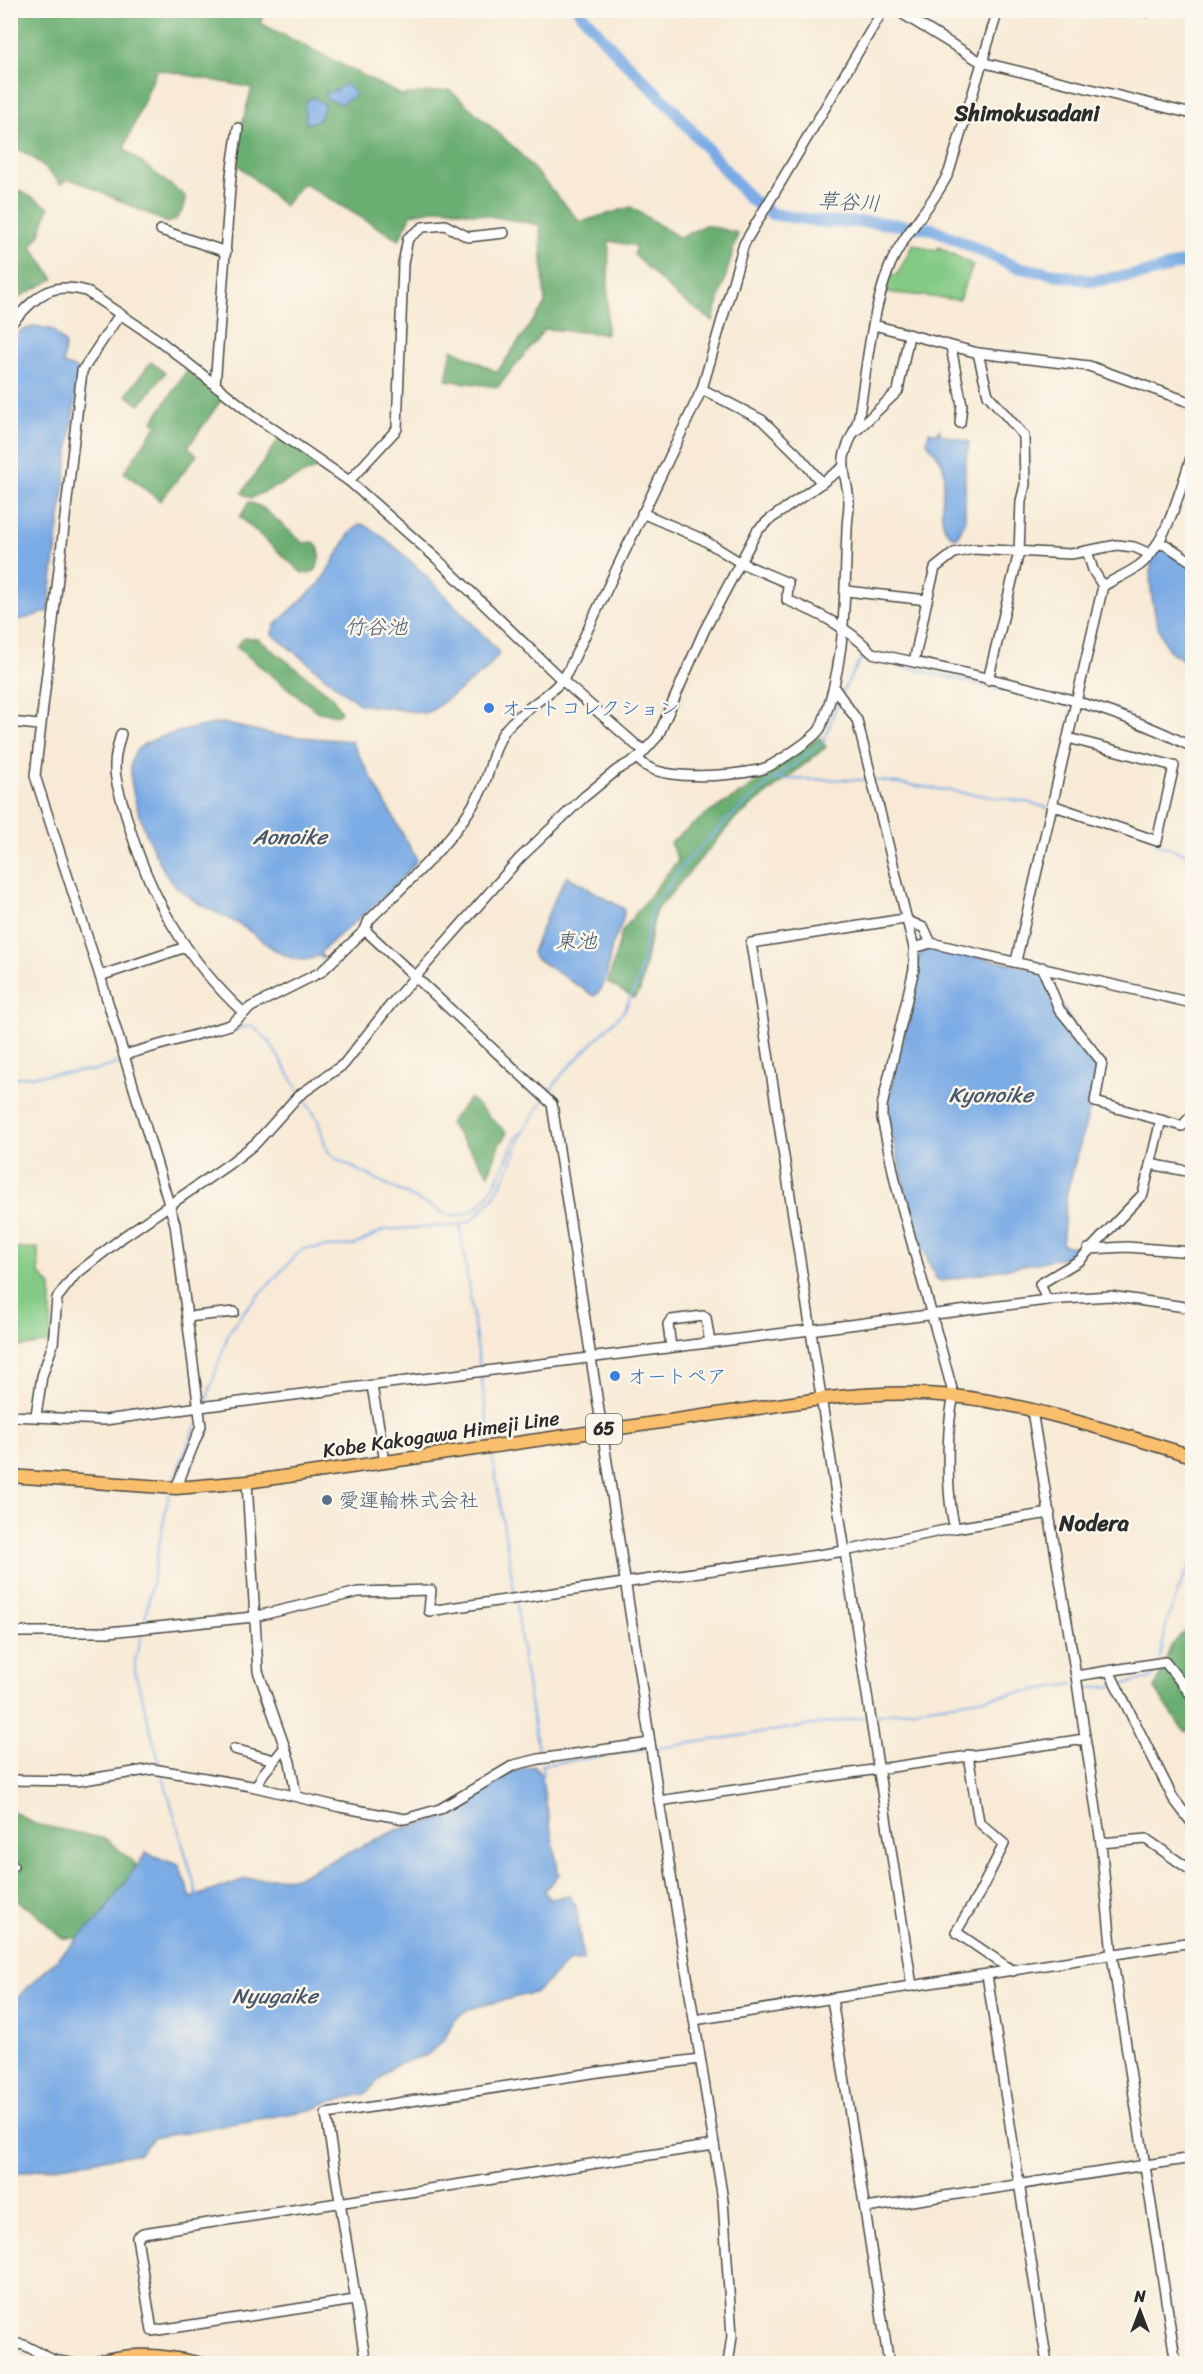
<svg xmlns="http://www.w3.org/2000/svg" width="1203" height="2374" viewBox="0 0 1203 2374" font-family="Sriracha,'Klee One',sans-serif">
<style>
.green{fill:#84ca85;stroke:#587a58;stroke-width:1.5}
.forest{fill:#6bae72;stroke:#4b6c4e;stroke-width:1.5}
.water{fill:#7aabe5;stroke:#526b88;stroke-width:1.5}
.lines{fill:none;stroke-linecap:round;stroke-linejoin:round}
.stream{stroke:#7aabe5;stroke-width:2}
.river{stroke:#7aabe5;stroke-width:12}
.minor-casing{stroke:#4a4845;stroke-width:12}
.major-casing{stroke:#4a4845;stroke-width:15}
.minor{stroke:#fff;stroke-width:9}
.major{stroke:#f9bf6d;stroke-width:12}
.shop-dot{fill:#3f7fe0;stroke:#fbf7ec;stroke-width:2}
.service-dot{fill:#5c6f8a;stroke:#fbf7ec;stroke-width:2}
.labels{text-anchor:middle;stroke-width:5;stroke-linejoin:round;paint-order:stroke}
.shield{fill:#fbf7ec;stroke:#696865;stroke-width:1.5}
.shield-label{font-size:18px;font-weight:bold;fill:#2b2b2b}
.shop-label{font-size:20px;fill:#366cbe;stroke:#fbf7ec;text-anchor:start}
.street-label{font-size:20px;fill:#2b2b2b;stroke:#fbf7ec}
.service-label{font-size:20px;fill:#4e5e75;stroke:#fbf7ec;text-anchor:start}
.water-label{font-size:21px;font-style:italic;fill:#47586c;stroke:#fbf7ec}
.quarter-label{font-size:22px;font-weight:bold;fill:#2b2b2b;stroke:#fbf7ec}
</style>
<rect width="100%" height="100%" fill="#fbf7ec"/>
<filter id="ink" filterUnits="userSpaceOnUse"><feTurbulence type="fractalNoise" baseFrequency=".0167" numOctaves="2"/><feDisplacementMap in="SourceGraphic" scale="12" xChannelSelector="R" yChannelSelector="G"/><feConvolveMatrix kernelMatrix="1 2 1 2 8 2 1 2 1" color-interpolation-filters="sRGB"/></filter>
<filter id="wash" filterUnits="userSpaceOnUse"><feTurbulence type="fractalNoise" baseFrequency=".008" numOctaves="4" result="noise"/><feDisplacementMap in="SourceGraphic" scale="24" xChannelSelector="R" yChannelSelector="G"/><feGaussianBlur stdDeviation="1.35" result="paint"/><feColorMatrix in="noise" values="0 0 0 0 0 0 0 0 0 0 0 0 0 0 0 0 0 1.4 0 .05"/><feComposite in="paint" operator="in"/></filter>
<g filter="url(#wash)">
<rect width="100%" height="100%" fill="#f8ead6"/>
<g class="green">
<polygon points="913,244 936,251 939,247 973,265 959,300 887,292 890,274 897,275"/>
<polygon points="38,1248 39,1273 51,1286 51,1342 11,1348 10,1249"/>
</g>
<g class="forest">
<path d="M10,11h255l-5,12 141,72 49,-5 66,59 64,73 51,-15 49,31 25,-13 33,8 -25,88 -35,-24 -44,-42 2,-9 -27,-5 -2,93 -62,-5 -47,58 -52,-7 6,-31 45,23 48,-68 -5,-79 -96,-17 -32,6 -13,26 -96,-57 -19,23 -52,-47 20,-71 -95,-19 -33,80 61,47c0,11 -5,24 -17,27l-89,-41 -11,-3 -7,5c-16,-16 -29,-31 -50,-37z"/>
<polygon points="11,186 49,207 40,234 31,246 54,279 11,301"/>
<polygon points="151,362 165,373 140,405 126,395"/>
<polygon points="187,370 222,399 188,447 197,455 160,501 124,472 157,425 153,421"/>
<polygon points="281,436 320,464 315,469 251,498 242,493"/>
<path d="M249,502l14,6 40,35 11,-1c9,8 5,18 2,28l-9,4 -6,-2 -61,-55z"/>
<polygon points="244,638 258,639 332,696 341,712 339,715 318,712 236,647"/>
<polygon points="819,737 826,747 734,820 655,912 640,991 634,998 608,983 622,931 678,860 670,843 705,815 746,790"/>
<polygon points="470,1098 507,1133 499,1145 489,1174 449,1123"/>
<polygon points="1192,1623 1192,1733 1184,1731 1155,1689 1171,1646"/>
<polygon points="11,1810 35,1824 106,1839 135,1863 132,1903 86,1938 62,1938 32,1910 11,1898"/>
</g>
<g class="water">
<polygon points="345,84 356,94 341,104 326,99 325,93 336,90"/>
<polygon points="313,97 325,105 319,120 306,124 305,103"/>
<polygon points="36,326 53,330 65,344 63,364 79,370 48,612 11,622 11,340 21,331"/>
<path d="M940,429v5l29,8 -4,25v54l-8,17c-27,-8 -9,-54 -14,-72 -2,-9 -11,-16 -16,-24l2,-11 7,3z"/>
<path d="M360,524c25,3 113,102 137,125l2,5 -14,17 -54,40 -7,2 -65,-9 -87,-70 2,-8 47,-44 29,-49z"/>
<path d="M1167,549l15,8 10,9v31l-4,21 4,14v45c-5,-24 -17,-17 -25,-30 -12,-20 -23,-75 -12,-95z"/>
<path d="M222,723l54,12 75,6 66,119c-29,39 -64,60 -97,93l4,5 -7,-2c-9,6 -21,4 -30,0 -16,-6 -28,-19 -42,-28 -24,-16 -53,-23 -73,-46 -17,-20 -59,-115 -33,-134 16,-13 62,-22 83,-25z"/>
<path d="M567,876l57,33c1,13 -8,25 -12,37 -5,15 -2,40 -18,50l-60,-39 -2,-5 21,-50z"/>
<polygon points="938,948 1039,970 1098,1063 1092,1100 1067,1192 1062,1244 1082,1250 1081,1254 942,1281 936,1279 915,1229 886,1111 916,987 919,954 922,951"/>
<polygon points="534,1766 541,1775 559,1875 544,1891 550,1899 569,1896 576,1905 583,1960 568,1962 537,1992 468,2009 454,2020 444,2040 427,2055 394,2065 365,2094 325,2103 315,2109 153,2138 140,2153 11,2174 11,2004 102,1915 146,1853 179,1865 191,1898 245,1879 297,1877 397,1830 445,1818 511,1772"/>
</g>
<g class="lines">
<g class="stream">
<polyline points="841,694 862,657 1072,706"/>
<polyline points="776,779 868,780"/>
<polyline points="876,780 1027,802 1048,808"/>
<polyline points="1158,844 1192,856"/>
<polyline points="128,1060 251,1025 269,1041 299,1091"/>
<polyline points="10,1078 97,1070 123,1062"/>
<polyline points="547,1095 563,1073 624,1011 639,980 652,907 687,861 725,822 762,789 824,741 839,699"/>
<path d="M302,1096l15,22 10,32 11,10 110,55c39,7 55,-49 68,-77l6,-6"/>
<polyline points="460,1225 480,1368"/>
<polyline points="481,1375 490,1441"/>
<polyline points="205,1404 229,1332 244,1311 302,1249 355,1245 384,1230 460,1225 472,1220 493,1198 507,1173 524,1130 544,1099"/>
<polyline points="492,1454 515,1596"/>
<polyline points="173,1481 196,1425"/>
<polyline points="517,1605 524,1666 539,1756"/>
<polyline points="144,1625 169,1493"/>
<polyline points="143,1631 135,1661 135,1672 160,1765"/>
<polyline points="1160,1659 1167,1621 1184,1576 1192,1564"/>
<polyline points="1119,1685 1151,1678 1158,1668"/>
<polyline points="1081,1689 1113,1686"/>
<polyline points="872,1716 1074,1684"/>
<polyline points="658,1748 866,1717"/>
<polyline points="162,1773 198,1897"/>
<polyline points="541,1780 543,1773 541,1765 644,1750"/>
</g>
<polyline class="river" points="578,10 619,56 673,109 749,198 772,214 825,222 873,222 933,229 1016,267 1092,281 1148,273 1192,260"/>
</g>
</g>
<g filter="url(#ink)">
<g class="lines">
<defs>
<g id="minor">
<polyline points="896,10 981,62 1192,114"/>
<polyline points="1147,12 1148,10"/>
<polyline points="161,230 226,252"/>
<polyline points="120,314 82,371 35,776 100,976 175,1224 201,1426 176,1488"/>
<path d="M10,324c26,-25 37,-44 76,-33l74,50 93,74 96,66 87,77 127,123 73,64 9,5"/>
<polyline points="874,325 978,353 1089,366 1192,403"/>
<polyline points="951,347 962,405 960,423"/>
<polyline points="978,353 988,395 1024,436 1025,485 1021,501 1019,552 988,680"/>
<polyline points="215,386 231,175 238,128"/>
<polyline points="702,389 762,420 796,453 822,483"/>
<polyline points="856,431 898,391 909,335"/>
<polyline points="349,481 397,429 403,264 408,238 423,227 445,225 468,237 504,233"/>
<path d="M642,513l60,26 39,24 47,20 -1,17c33,14 61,27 85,53 105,23 225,44 320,94"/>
<polyline points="1157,544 1166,545 1192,562"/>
<polyline points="1087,551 1093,570 1103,586"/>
<polyline points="846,591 927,600 935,568 954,553 973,549 1071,554 1117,545 1134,547 1148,553"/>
<polyline points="914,662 927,600"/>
<path d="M835,689l22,31 57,228v21l-32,137v12l14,67 58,211c-8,31 -8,101 1,132"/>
<polyline points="10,722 39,725"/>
<path d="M121,734c-3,10 -6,21 -6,31 -1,16 7,34 11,50 21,76 59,144 118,198"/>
<path d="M638,758c15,26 95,17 121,12 12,-2 58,-33 62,-43 26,-65 23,-129 26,-197 0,-9 2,-18 2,-27 0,-15 -7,-30 -5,-45 2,-15 13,-28 15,-43 8,-49 12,-100 30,-147 13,-34 44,-62 60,-96l49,-162"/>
<polyline points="1052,805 1157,841 1174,766 1068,738"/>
<polyline points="365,930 552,1104 659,1801 723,2200 732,2336 728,2364"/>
<polyline points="914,948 931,943 1192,1003"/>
<path d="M1016,961l87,-375c12,-7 26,-13 37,-21 27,-22 41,-78 52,-110"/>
<polyline points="1042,967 1059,1009 1102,1062 1095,1102 1182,1126 1192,1115"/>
<polyline points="100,976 186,947"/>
<path d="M124,1055l106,-30 21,-18 70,-35 44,-42 4,-10c39,-39 85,-78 111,-127 11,-20 12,-45 25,-63 18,-23 49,-34 63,-59l134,-282 42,-145 139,-234"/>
<polyline points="1150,1164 1192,1172"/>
<polyline points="1088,1249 1127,1247 1192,1252"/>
<polyline points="1047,1300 1040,1284 1080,1260 1143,1194 1161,1120"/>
<polyline points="187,1317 234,1312"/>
<polyline points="671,1347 668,1324 671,1320 703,1316 706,1318 710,1343"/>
<polyline points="372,1386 385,1462"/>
<polyline points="1032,1411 1076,1676 1101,1843 1112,1955 1176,2364"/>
<polyline points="36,1415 42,1376 53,1344 57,1298 75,1275 123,1237 229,1164 256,1143 298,1096 344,1064 392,1003 520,858 584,797 617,770 638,758 658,736 704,631 757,531 769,520 844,467"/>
<polyline points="10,1416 105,1420 200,1407 1047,1300 1110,1296 1192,1308"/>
<polyline points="247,1482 258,1671 290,1762 296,1795"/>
<polyline points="10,1632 109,1632 253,1617 358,1592 431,1590 429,1611 845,1551 955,1528 1050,1513"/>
<polyline points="1109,1671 1173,1798 1192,1823"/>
<polyline points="1076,1676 1165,1662 1192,1696"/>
<polyline points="234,1749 274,1760"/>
<polyline points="968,1755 979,1822 1004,1844 979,1894 956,1932 1013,1971"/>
<polyline points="10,1780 77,1781 153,1769 251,1786 340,1807 405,1819 440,1809 514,1765 539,1759 650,1743"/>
<polyline points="256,1787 263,1774 285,1747"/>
<polyline points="659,1801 1085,1739"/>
<polyline points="1101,1843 1146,1839 1192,1871"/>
<polyline points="10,1865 13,1866"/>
<polyline points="987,1975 1047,2364"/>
<polyline points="912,1986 751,943 904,919 924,928 931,943"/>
<polyline points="832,1999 889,2364"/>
<polyline points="694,2020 1192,1942"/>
<polyline points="866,2208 1192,2158"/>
<polyline points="355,2300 152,2331 137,2237 143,2233 714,2145"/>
<polyline points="10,2343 24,2345 53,2360 76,2364"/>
<polyline points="366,2364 326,2114 605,2071 700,2059"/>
</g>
<g id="major">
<path d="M10,1476l166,12 71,-6 573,-83c45,-5 88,-8 133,-3 77,8 165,38 239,60"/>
<path d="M92,2364c37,-13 72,-9 110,0"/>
</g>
</defs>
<use href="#minor" class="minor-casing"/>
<use href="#major" class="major-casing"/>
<use href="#minor" class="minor"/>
<use href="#major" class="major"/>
</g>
</g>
<g class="shop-dot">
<circle cx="489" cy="708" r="6"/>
<circle cx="615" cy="1376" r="6"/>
</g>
<circle class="service-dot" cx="327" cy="1500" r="6"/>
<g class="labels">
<rect class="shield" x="586" y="1414" width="36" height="30" rx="4.5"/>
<g class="shield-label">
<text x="604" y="1435">65</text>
</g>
<g class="shop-label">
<text x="501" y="715">オートコレクション</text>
<text x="627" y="1383">オートペア</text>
</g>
<g class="street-label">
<text transform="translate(441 1434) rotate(-8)" y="7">Kobe Kakogawa Himeji Line</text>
</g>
<g class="service-label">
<text x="339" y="1507">愛運輸株式会社</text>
</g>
<g class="water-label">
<text transform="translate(849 202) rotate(3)" y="7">草谷川</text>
<text x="376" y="634">竹谷池</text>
<text x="290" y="844">Aonoike</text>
<text x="576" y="948">東池</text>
<text x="991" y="1102">Kyonoike</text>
<text x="275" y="2003">Nyugaike</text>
</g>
<g class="quarter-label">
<text x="1027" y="121">Shimokusadani</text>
<text x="1094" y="1531">Nodera</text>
</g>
</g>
<rect width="1203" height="2374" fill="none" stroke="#fbf7ec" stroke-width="36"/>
<g transform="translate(1140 2311)" stroke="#fbf7ec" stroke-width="4.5" paint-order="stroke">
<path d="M0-4.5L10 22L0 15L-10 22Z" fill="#2b2b2b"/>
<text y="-9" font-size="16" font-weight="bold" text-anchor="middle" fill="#2b2b2b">N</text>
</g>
</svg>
